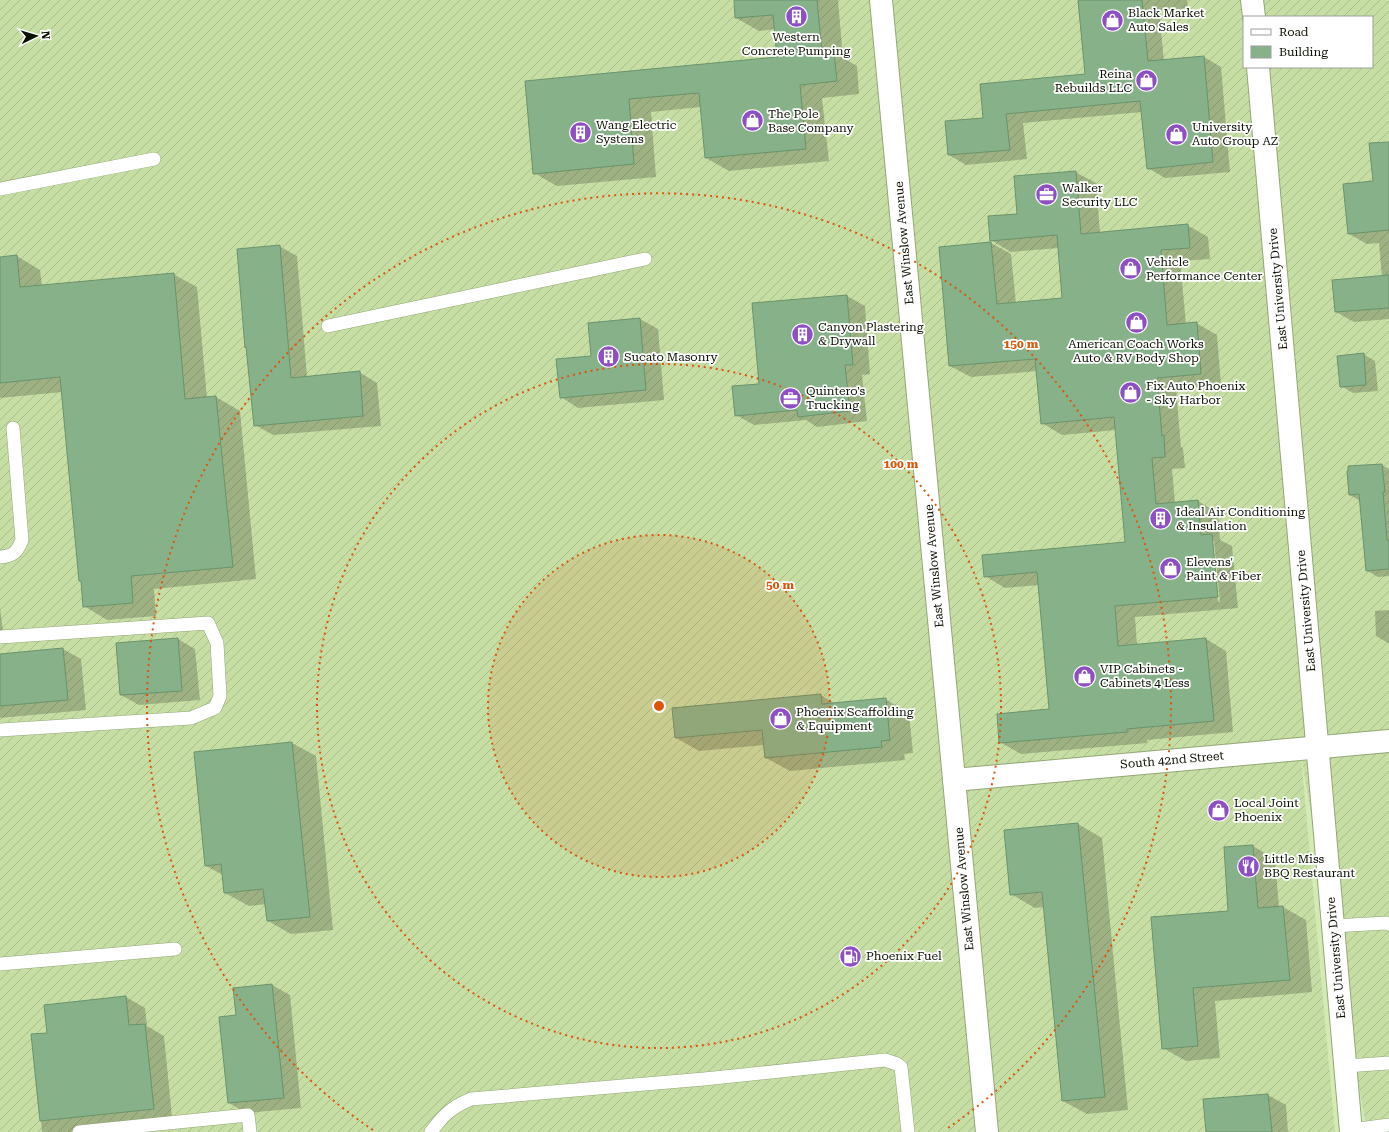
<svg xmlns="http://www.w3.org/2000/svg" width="1389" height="1132" viewBox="0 0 1389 1132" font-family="'Roboto Serif',serif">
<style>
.industrial{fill:url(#industrial-furrows);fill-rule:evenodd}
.shadow{fill:#0003;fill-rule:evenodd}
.building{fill:#87b289;stroke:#6a936c}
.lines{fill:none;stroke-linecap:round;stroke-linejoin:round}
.lane-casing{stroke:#93a775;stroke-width:14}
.street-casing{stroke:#93a775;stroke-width:24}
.primary-casing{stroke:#93a775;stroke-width:24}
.lane{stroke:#fff;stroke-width:13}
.street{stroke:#fff;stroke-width:22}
.primary{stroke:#fff;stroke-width:22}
.ring{fill:none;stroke:#dd550b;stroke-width:2;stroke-dasharray:2 4}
.labels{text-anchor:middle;stroke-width:3.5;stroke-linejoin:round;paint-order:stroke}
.poi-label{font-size:12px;fill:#0a1001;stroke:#fff;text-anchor:start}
.street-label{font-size:12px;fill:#0a1001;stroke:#fff}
.centre{fill:#dd550b;stroke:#fff;stroke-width:2}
.ring-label{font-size:12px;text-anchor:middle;font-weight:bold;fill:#dd550b;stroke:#fff;stroke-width:3.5;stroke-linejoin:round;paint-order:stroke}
</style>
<defs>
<pattern id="industrial-furrows" width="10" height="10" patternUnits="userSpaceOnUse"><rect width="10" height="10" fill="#c6dea3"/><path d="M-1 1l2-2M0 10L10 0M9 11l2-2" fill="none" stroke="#a9bd8b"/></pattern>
</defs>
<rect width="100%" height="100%" fill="#d4eab4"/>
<path class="industrial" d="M0,0h1389v1132h-22l-66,-376 34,376h-1335zM1244,17h128v50h-128z"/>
<g class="shadow">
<polygon points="735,0 838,0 843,58 857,66 859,94 822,98 829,161 729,171 706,158 701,107 651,112 656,177 557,186 534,173 526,82 778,58 775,29 759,31 736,18"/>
<polygon points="1079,0 1187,0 1188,8 1159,11 1164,61 1204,57 1221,67 1230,172 1165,178 1148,168 1142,112 1023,123 1027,159 966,165 949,155 984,119 1086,75"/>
<polygon points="1389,143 1389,319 1354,322 1336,312 1382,277 1379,243 1367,244 1349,234 1374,182"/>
<path d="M1075,172l21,11 4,50 87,-8 21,12 2,22 -30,2 6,63 10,-1 21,12 4,50 -45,4 5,58 2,1 2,20 -13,1 3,34 23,-2 20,12 2,27 12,6 6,62 -103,9 2,28 69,-6 20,12 7,81 -86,8v3l-126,11 -21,-12 50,-32 -11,-125 -34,3 -20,-12 141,-33 -10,-113 -54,5 -20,-12 -5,-52 -66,6 -21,-11 -10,-118 51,-5 20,11 5,50 47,-5 -4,-51 -48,4 -20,-12 27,-25zM1212,541h2l6,61h-2z"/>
<polygon points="279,246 297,256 307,377 359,372 377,383 381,426 273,435 255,425 248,348 246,347"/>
<polygon points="17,256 40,270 42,286 173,274 197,287 207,398 216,397 240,411 256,579 154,589 156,616 107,620 84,606 82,582 80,581 62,392 0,398 0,258"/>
<polygon points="847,296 865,306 870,374 862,375 867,421 817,427 806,420 754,425 736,415 760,384"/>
<polygon points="640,319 658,329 664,400 578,408 561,397 592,357"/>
<polygon points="1363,354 1375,361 1378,391 1353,393 1341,386"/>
<polygon points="1382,465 1389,469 1389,576 1378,577 1366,570 1360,501 1350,495 1349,467"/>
<polygon points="0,608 3,631 0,632"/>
<polygon points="1389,610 1389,643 1388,643 1376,636 1375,611"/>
<polygon points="178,639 195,649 200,700 139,705 121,695"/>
<polygon points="63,649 81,659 86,710 0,718 0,655"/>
<polygon points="820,695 836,704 885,699 909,713 913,753 904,754 905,760 790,771 766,758 765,745 699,751 676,738"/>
<polygon points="292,743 316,756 333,930 291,934 268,921 266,904 249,906 225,893 223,875 206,866 195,753"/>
<polygon points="1078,824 1102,838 1128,1110 1087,1114 1063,1101 1044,907 1035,908 1011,894 1005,831"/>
<polygon points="1253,846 1275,859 1279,907 1283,907 1306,920 1312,992 1215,1001 1220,1058 1186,1061 1163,1048 1230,912"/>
<polygon points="272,985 290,995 301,1108 246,1113 229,1103 237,1016"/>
<polygon points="126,997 145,1008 147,1026 164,1036 173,1127 123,1132 42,1132 33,1035 48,1034"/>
<polygon points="1268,1095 1286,1105 1288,1132 1207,1132"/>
</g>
<g class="building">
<polygon points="734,0 817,0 822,53 834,52 837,81 800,85 806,149 705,158 699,93 629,99 634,164 533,174 525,81 777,57 773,15 735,18"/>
<polygon points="1078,0 1142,0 1148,61 1204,56 1213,162 1147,169 1140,101 1006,114 1010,150 948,155 945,121 983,118 980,84 1085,74"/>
<polygon points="1389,142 1389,230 1348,234 1343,184 1373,181 1369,143"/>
<polygon points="1076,171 1081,234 1188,224 1190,248 1161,250 1167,325 1197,322 1201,374 1157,378 1162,436 1164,435 1165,457 1152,458 1156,504 1198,500 1201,535 1212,534 1218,597 1115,606 1118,646 1206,638 1214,721 1127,729 1127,732 999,743 997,714 1049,709 1037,572 984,577 982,555 1125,542 1114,417 1041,424 1035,359 949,366 939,247 991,242 997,304 1062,298 1057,235 990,241 988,216 1017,214 1014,176"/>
<polygon points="280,245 291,378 360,371 363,416 254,426 246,347 245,348 237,249"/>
<polygon points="17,255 20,287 174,273 185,399 216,396 233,567 131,576 133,603 83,607 81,581 79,581 60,377 0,383 0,257"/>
<polygon points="1389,275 1389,308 1335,312 1332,280"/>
<polygon points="847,295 853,365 845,365 850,411 798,417 797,410 735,416 732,386 759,384 752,303"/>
<polygon points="640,318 646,390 560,398 556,359 591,356 588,323"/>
<polygon points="1364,353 1366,385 1340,387 1337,356"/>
<polygon points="1382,464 1385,492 1383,492 1387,540 1389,540 1389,569 1366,571 1359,494 1349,495 1347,471 1348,471 1348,466"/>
<polygon points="178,638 182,691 120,695 116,643"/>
<polygon points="63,648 68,700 0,706 0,654"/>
<polygon points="821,694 822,704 886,698 890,740 881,741 882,747 765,758 762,730 675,738 672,708"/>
<polygon points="292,742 310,917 267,921 263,889 224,893 221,864 205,866 194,752"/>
<polygon points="1078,823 1105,1097 1062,1101 1042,892 1010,895 1004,830"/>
<polygon points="1253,845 1258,908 1283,906 1290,980 1193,988 1198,1046 1162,1049 1151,917 1228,911 1224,847"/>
<polygon points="272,984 284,1098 228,1103 219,1017 236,1015 233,988"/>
<polygon points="126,996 129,1025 145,1024 154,1109 40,1121 31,1034 47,1033 44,1005"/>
<polygon points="1268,1094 1272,1132 1206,1132 1203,1099"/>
</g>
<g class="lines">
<defs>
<g id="lane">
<polyline points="0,189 154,159"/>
<polyline points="328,326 645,259"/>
<path d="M0,557c14,-1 17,-5 22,-17l-9,-112"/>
<polyline points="0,637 208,623 217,643 220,696 215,708 191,718 0,730"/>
<polyline points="1333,926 1386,923 1389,924"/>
<polyline points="0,964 175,949"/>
<polyline points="1346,1066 1389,1063"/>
<polyline points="1351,1130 1389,1125"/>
<polyline points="79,1132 248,1115 250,1132"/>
<path d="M431,1132c12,-17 21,-25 40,-33l233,-20 181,-19 12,4 4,3 7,65"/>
</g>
<g id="street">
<polyline points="881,0 987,1132"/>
<polyline points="954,780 1389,741"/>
</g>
<g id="primary">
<polyline points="1252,0 1254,17"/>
<polyline points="1258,67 1351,1132"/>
</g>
</defs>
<use href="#lane" class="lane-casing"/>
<use href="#street" class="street-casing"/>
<use href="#primary" class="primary-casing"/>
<use href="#lane" class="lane"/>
<use href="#street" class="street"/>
<use href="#primary" class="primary"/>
</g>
<circle cx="659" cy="706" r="171" fill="#dd550b" fill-opacity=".12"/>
<g class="ring">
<circle cx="659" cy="706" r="171"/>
<circle cx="659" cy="706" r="342"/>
<path d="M373 1130A512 512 0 1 1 945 1130"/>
</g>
<defs>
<symbol id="building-disc" viewBox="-11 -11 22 22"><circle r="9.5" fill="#8e4fc5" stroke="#fff"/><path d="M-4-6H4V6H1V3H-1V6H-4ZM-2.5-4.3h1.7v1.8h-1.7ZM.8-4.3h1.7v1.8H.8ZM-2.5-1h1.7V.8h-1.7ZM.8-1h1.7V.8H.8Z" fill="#fff"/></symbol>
<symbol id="shop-disc" viewBox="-11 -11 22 22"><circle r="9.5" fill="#8e4fc5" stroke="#fff"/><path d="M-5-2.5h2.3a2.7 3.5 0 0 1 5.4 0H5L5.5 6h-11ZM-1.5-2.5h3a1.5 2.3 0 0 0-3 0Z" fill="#fff"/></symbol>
<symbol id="office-disc" viewBox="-11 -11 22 22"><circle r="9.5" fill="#8e4fc5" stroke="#fff"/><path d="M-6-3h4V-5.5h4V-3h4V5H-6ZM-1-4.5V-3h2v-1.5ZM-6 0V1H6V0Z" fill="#fff"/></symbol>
<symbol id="restaurant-disc" viewBox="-11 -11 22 22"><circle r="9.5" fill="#8e4fc5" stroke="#fff"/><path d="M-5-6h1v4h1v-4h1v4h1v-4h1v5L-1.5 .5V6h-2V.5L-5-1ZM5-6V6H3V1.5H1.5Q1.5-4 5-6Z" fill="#fff"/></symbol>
<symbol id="fuel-disc" viewBox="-11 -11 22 22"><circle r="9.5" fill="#8e4fc5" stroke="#fff"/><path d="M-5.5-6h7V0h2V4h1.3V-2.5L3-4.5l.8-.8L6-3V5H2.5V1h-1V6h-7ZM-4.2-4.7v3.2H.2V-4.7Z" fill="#fff"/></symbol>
</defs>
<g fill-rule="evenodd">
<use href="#building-disc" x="784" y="4" width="25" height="25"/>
<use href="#shop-disc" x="1100" y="8" width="25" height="25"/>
<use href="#shop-disc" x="1134" y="68" width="25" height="25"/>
<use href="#shop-disc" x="740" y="108" width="25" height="25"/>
<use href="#building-disc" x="568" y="120" width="25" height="25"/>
<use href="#shop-disc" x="1164" y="122" width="25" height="25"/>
<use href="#office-disc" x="1034" y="182" width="25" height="25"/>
<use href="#shop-disc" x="1118" y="256" width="25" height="25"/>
<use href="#shop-disc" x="1124" y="310" width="25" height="25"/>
<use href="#building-disc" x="790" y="322" width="25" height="25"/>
<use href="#building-disc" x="596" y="344" width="25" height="25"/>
<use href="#shop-disc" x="1118" y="380" width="25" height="25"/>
<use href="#office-disc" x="778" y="386" width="25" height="25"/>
<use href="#building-disc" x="1148" y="506" width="25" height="25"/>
<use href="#shop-disc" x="1158" y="556" width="25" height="25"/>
<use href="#shop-disc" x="1072" y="664" width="25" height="25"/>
<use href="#shop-disc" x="768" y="706" width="25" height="25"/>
<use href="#shop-disc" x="1206" y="798" width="25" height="25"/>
<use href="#restaurant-disc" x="1236" y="854" width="25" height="25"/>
<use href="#fuel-disc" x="838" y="944" width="25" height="25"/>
</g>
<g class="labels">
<g class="poi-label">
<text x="1128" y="17">Black Market<tspan x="1128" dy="14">Auto Sales</tspan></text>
<text x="796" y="41" text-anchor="middle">Western<tspan x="796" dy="14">Concrete Pumping</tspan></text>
<text x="1132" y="78" text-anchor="end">Reina<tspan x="1132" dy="14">Rebuilds LLC</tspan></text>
<text x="768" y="118">The Pole<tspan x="768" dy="14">Base Company</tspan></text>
<text x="596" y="129">Wang Electric<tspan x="596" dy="14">Systems</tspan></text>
<text x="1192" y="131">University<tspan x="1192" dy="14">Auto Group AZ</tspan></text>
<text x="1062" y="192">Walker<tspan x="1062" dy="14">Security LLC</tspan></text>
<text x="1146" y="266">Vehicle<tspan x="1146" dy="14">Performance Center</tspan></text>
<text x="818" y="331">Canyon Plastering<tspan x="818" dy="14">&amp; Drywall</tspan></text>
<text x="1136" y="348" text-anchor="middle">American Coach Works<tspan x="1136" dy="14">Auto &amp; RV Body Shop</tspan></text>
<text x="624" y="361">Sucato Masonry</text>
<text x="1146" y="390">Fix Auto Phoenix<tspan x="1146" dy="14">- Sky Harbor</tspan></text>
<text x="806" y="395">Quintero's<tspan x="806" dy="14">Trucking</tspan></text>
<text x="1176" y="516">Ideal Air Conditioning<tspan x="1176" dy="14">&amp; Insulation</tspan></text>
<text x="1186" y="566">Elevens'<tspan x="1186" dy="14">Paint &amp; Fiber</tspan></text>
<text x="1100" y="673">VIP Cabinets -<tspan x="1100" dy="14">Cabinets 4 Less</tspan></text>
<text x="796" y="716">Phoenix Scaffolding<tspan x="796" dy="14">&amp; Equipment</tspan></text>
<text x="1234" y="807">Local Joint<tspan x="1234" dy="14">Phoenix</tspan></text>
<text x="1264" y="863">Little Miss<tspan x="1264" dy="14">BBQ Restaurant</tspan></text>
<text x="866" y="960">Phoenix Fuel</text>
</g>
<g class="street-label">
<text transform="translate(904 243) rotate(-95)" y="4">East Winslow Avenue</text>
<text transform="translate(1278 289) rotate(-95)" y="4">East University Drive</text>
<text transform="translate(934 566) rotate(-95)" y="4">East Winslow Avenue</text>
<text transform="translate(1306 611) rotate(-95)" y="4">East University Drive</text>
<text transform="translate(1172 760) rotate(-5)" y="4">South 42nd Street</text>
<text transform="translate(964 889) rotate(-95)" y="4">East Winslow Avenue</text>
<text transform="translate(1336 958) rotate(-95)" y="4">East University Drive</text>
</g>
</g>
<circle cx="659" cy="706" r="6" class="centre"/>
<g class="ring-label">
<text x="1021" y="348">150 m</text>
<text x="901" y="468">100 m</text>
<text x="780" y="589">50 m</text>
</g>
<rect x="1243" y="16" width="130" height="52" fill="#ffffff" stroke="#9d9f99"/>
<rect x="1251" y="29" width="20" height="6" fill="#ffffff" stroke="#9d9f99"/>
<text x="1279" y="36" font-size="12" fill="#0a1001">Road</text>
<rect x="1251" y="46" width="20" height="12" fill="#87b289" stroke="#9d9f99"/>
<text x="1279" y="56" font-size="12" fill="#0a1001">Building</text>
<g transform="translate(36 36) rotate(85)" stroke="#ffffff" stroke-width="3" paint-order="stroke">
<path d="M0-3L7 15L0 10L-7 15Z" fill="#0a1001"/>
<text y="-6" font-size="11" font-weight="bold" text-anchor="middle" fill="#0a1001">N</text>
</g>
</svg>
